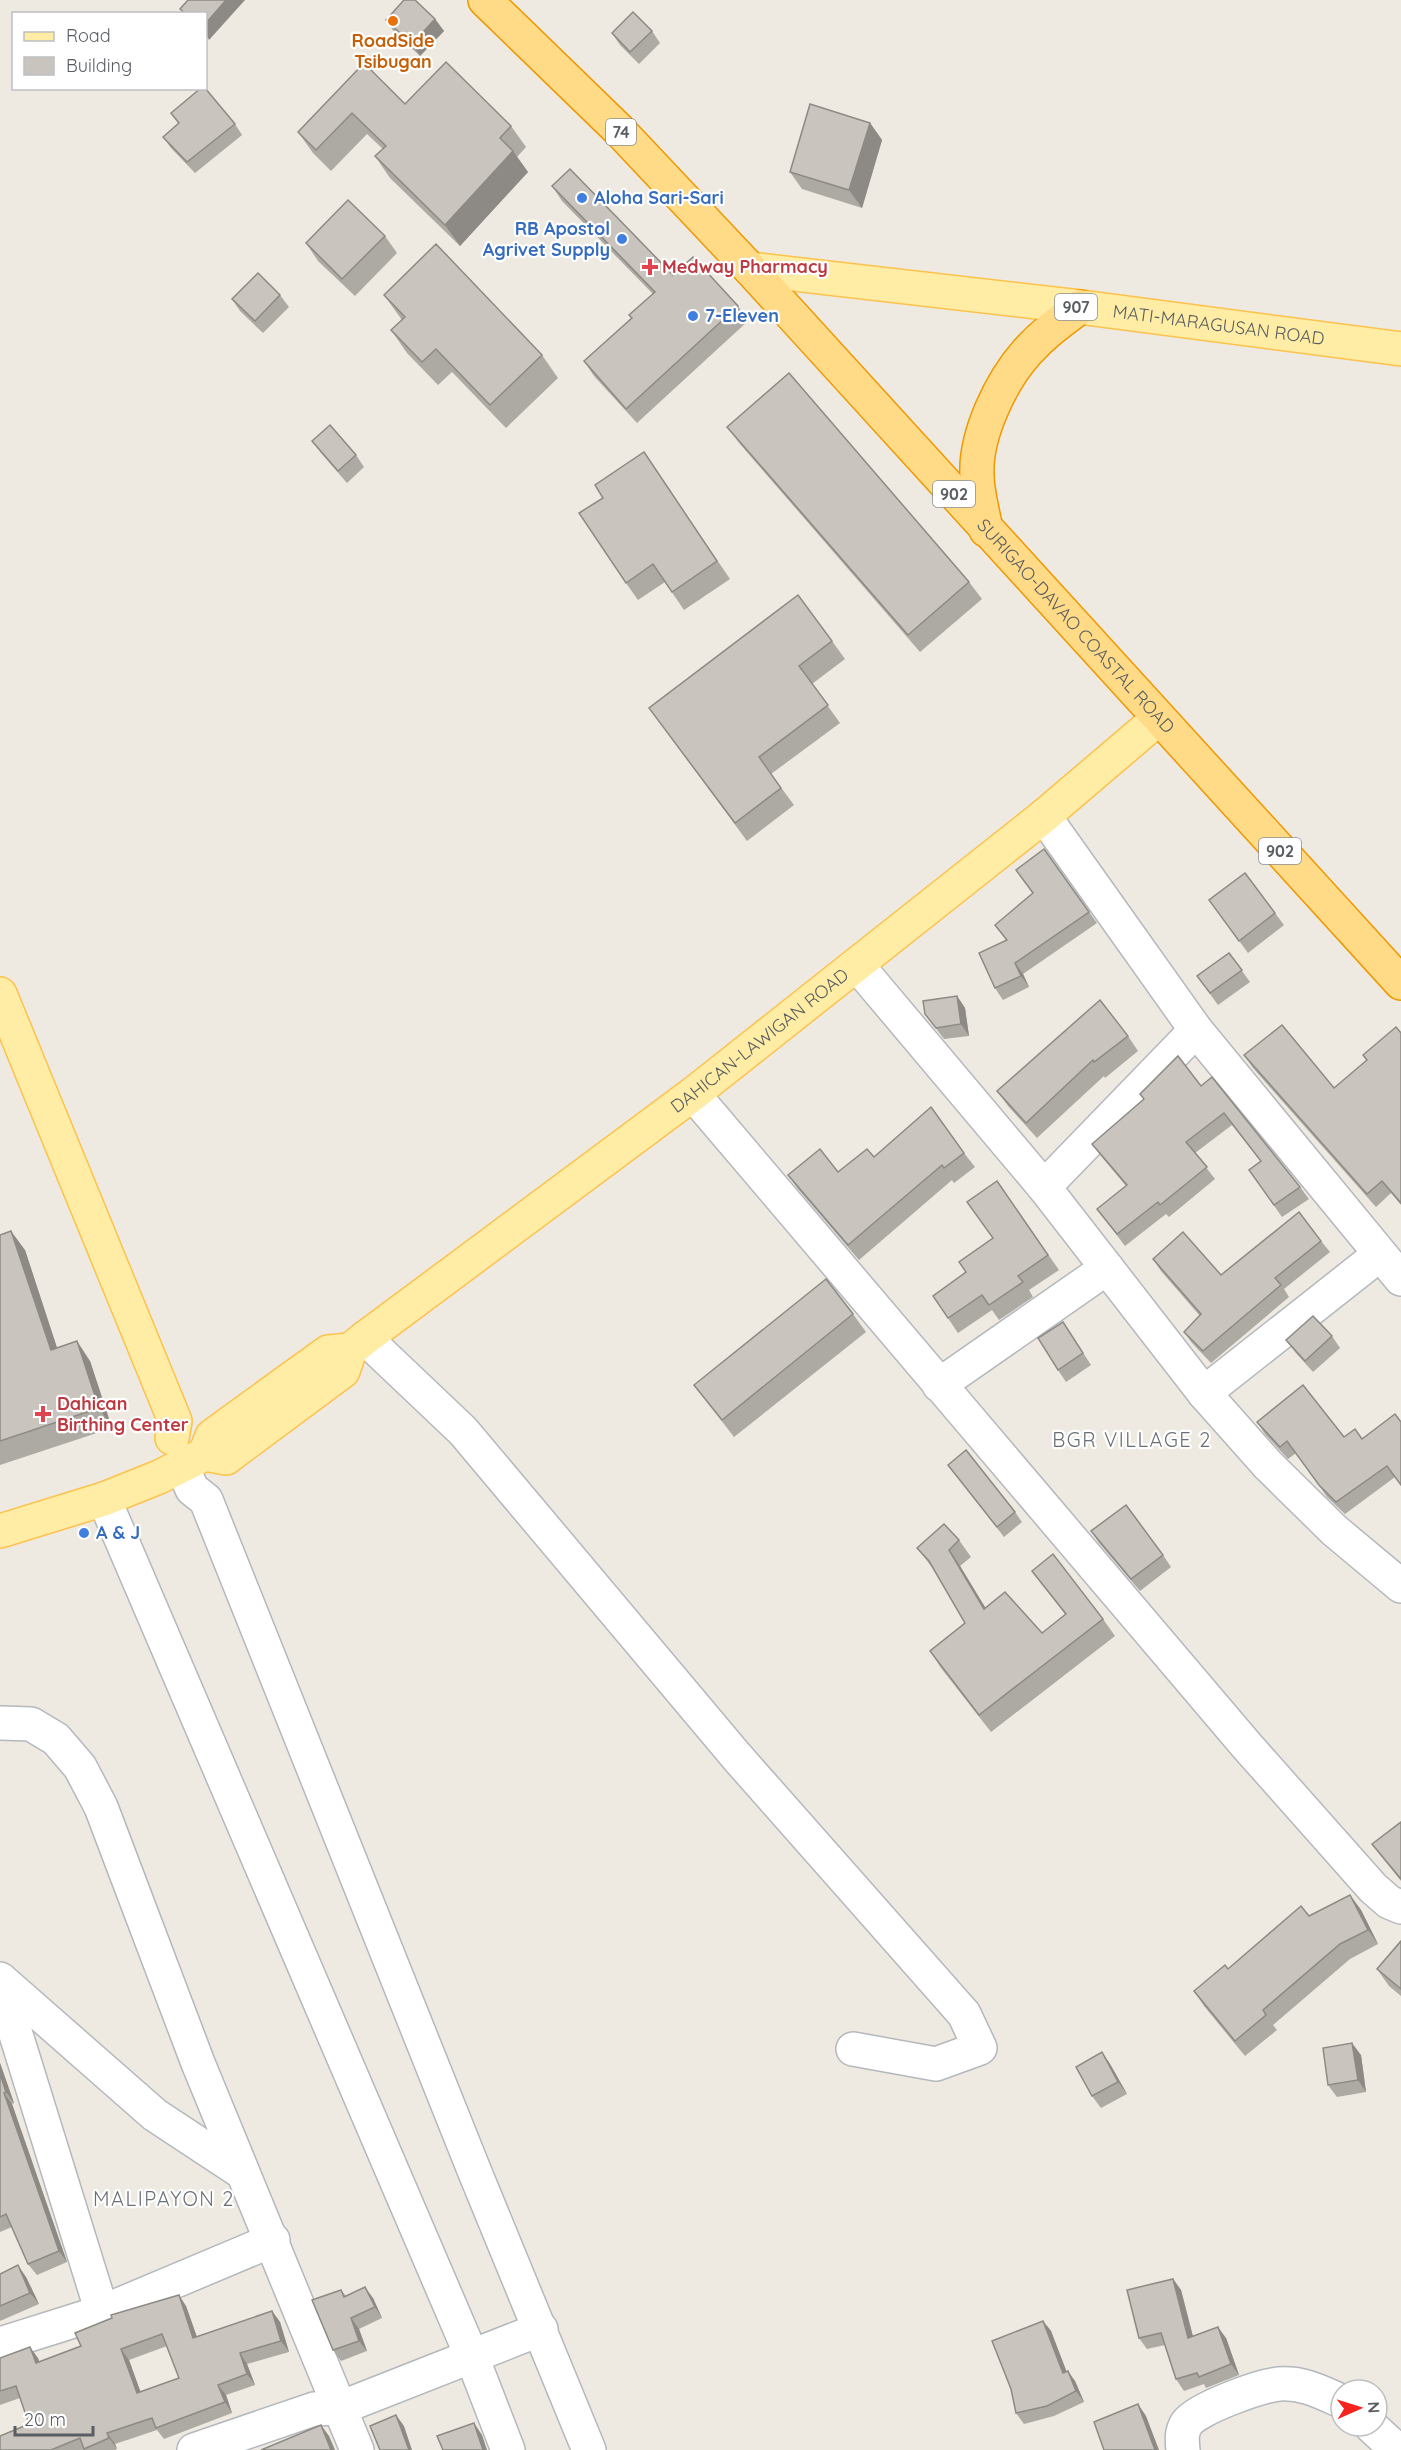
<svg xmlns="http://www.w3.org/2000/svg" width="1401" height="2450" viewBox="0 0 1401 2450" font-family="Quicksand,sans-serif">
<style>
.lines{fill:none;stroke-linecap:round;stroke-linejoin:round}
.minor-casing{stroke:#b4b8bd;stroke-width:36}
.major-casing{stroke:#fcc24c;stroke-width:36}
.highway-casing{stroke:#ef9800;stroke-width:36}
.minor{stroke:#fff;stroke-width:33}
.major{stroke:#ffeca5;stroke-width:33}
.highway{stroke:#ffda87;stroke-width:33}
.wall{fill:#ada9a3;fill-rule:evenodd}
.shaded-wall{fill:#8d8a85}
.building{fill:#c9c5be;stroke:#8d8a85;stroke-width:1.5;fill-rule:evenodd}
.food-dot{fill:#e8710a;stroke:#fff;stroke-width:2}
.shop-dot{fill:#3f7fe0;stroke:#fff;stroke-width:2}
.health-dot{fill:#e0444e;stroke:#fff;stroke-width:2}
.labels{text-anchor:middle;stroke-width:4.5;stroke-linejoin:round;paint-order:stroke}
.shield{fill:#fff;stroke:#8b8e92;stroke-width:1.5}
.shield-label{font-size:16px;font-weight:bold;fill:#595e63}
.food-label{font-size:18px;font-weight:bold;fill:#c56008;stroke:#fff}
.shop-label{font-size:18px;font-weight:bold;fill:#366cbe;stroke:#fff;text-anchor:start}
.health-label{font-size:18px;font-weight:bold;fill:#be3a42;stroke:#fff;text-anchor:start}
.street-label{font-size:18px;fill:#595e63;stroke:#fff}
.neighbourhood-label{font-size:20px;letter-spacing:1.5px;fill:#6a7075;stroke:#fff}
</style>
<rect width="100%" height="100%" fill="#eeeae1"/>
<g class="lines">
<defs>
<g id="minor">
<polyline points="1044,816 1196,1030 1401,1279"/>
<polyline points="857,965 1044,1187 1204,1393 1268,1465 1334,1530 1401,1586"/>
<polyline points="693,1094 1247,1746 1373,1888 1389,1902 1401,1907"/>
<polyline points="1044,1187 1196,1030"/>
<polyline points="365,1338 463,1431 737,1757 964,2014 980,2048 936,2064 853,2049"/>
<polyline points="939,1385 1107,1268"/>
<polyline points="1204,1393 1379,1255"/>
<polyline points="182,1466 192,1489 206,1500 474,2170 589,2450"/>
<polyline points="104,1499 472,2357 508,2450"/>
<polyline points="0,1723 31,1724 56,1739 80,1767 101,1807 198,2063 357,2450"/>
<polyline points="0,1979 155,2115 243,2173"/>
<polyline points="0,1983 102,2312"/>
<polyline points="0,2344 102,2312 273,2240"/>
<polyline points="1371,2426 1397,2450"/>
<polyline points="194,2450 314,2409 340,2408 541,2329"/>
<path d="M1183,2450c-1,-10 -2,-18 4,-27 11,-15 73,-37 92,-39 23,-2 42,8 62,17"/>
</g>
<g id="major">
<path id="s1" d="M750,269l330,38 321,42"/>
<polyline points="0,994 175,1421 172,1438"/>
<polyline points="205,1454 212,1436 328,1352 350,1350"/>
<path id="s2" d="M0,1531l104,-32 55,-22 46,-23 21,4 117,-87 7,-21 15,-12 328,-244 351,-278 115,-98"/>
</g>
<g id="highway">
<path id="s3" d="M485,0l134,130 131,139 651,714"/>
<path d="M986,530c-3,-18 -9,-37 -9,-55 -2,-40 24,-94 50,-123 16,-18 34,-31 53,-45"/>
</g>
</defs>
<use href="#minor" class="minor-casing"/>
<use href="#major" class="major-casing"/>
<use href="#highway" class="highway-casing"/>
<use href="#minor" class="minor"/>
<use href="#major" class="major"/>
<use href="#highway" class="highway"/>
</g>
<g class="wall">
<polygon points="435,19 444,31 420,56 394,32 386,20"/>
<polygon points="652,31 660,43 639,64 620,45 612,33"/>
<polygon points="364,63 405,104 511,126 526,147 517,157 528,172 460,246 390,178 375,156 383,149 367,134 331,171 313,153 298,132"/>
<polygon points="171,113 235,124 242,135 195,173 171,148 163,137 178,123"/>
<polygon points="870,123 882,140 862,208 802,189 790,172"/>
<polygon points="552,186 673,275 738,306 748,321 637,423 594,376 584,361 631,318 653,294 562,201"/>
<polygon points="385,236 397,253 355,296 318,261 306,243"/>
<polygon points="280,295 289,307 263,333 240,311 232,299"/>
<polygon points="384,295 542,355 558,378 506,428 452,372 438,385 407,353 391,330 402,320"/>
<polygon points="727,427 969,582 982,599 920,652 740,444"/>
<polygon points="312,441 356,455 364,467 347,483 321,453"/>
<polygon points="656,470 730,579 684,610 665,582 638,600 626,583"/>
<polygon points="832,641 845,659 812,684 840,723 771,774 794,805 747,841 649,708"/>
<polygon points="1044,849 1097,923 1023,974 1029,987 1003,1000 995,988 1006,940 995,925 1033,893"/>
<polygon points="1209,900 1275,913 1284,925 1248,953"/>
<polygon points="1229,953 1250,982 1218,1005 1197,976"/>
<polygon points="957,996 965,1008 969,1036 944,1039 925,1014"/>
<polygon points="1401,1033 1401,1205 1391,1193 1376,1207 1253,1068 1244,1055 1334,1088 1367,1060 1363,1055"/>
<polygon points="1128,1036 1138,1051 1105,1078 1104,1076 1037,1138 1008,1106 997,1091"/>
<polygon points="1201,1086 1300,1187 1309,1199 1282,1217 1249,1170 1261,1162 1232,1125 1195,1153 1215,1179 1169,1217 1166,1214 1125,1246 1097,1209 1126,1186 1101,1156 1092,1144"/>
<polygon points="964,1153 975,1167 954,1183 952,1180 859,1260 798,1189 788,1175 838,1172 874,1157"/>
<polygon points="997,1181 1059,1270 1029,1290 1033,1297 999,1320 992,1310 958,1333 933,1296 966,1272 993,1238"/>
<polygon points="0,1235 25,1250 57,1348 90,1361 112,1428 0,1465"/>
<polygon points="1321,1241 1330,1252 1284,1289 1289,1297 1211,1363 1192,1343 1184,1332 1200,1316 1161,1271 1153,1259 1221,1275"/>
<polygon points="853,1314 866,1332 734,1437 707,1402 694,1385"/>
<polygon points="1063,1322 1091,1365 1066,1382 1058,1370"/>
<polygon points="1332,1336 1340,1348 1313,1372 1295,1352 1286,1340"/>
<polygon points="1395,1414 1395,1477 1345,1514 1327,1497 1296,1453 1288,1459 1265,1434 1257,1422 1344,1437 1362,1439"/>
<polygon points="948,1465 1015,1512 1022,1522 1004,1537"/>
<polygon points="1091,1531 1163,1555 1171,1567 1140,1591 1099,1543"/>
<polygon points="959,1540 971,1557 960,1566 985,1608 1042,1633 1065,1614 1032,1571 1103,1619 1115,1636 991,1732 941,1668 930,1651 965,1623 935,1571 917,1548"/>
<polygon points="1401,1822 1401,1881 1381,1856 1372,1844"/>
<polygon points="1350,1895 1361,1910 1378,1944 1350,1959 1273,2025 1277,2030 1245,2056 1204,2006 1194,1991 1309,1916"/>
<polygon points="1401,1941 1401,1996 1389,1986 1377,1969"/>
<polygon points="1102,2052 1110,2064 1127,2094 1101,2108 1092,2096"/>
<polygon points="1361,2055 1366,2092 1337,2097 1328,2085"/>
<polygon points="0,2063 14,2103 12,2104 67,2262 37,2275 28,2264 12,2227 0,2232"/>
<polygon points="0,2274 26,2277 39,2304 0,2321"/>
<polygon points="1173,2279 1181,2290 1193,2336 1226,2338 1239,2375 1206,2388 1204,2384 1184,2391 1176,2379 1165,2345 1147,2349 1139,2338"/>
<polygon points="341,2290 346,2296 373,2298 382,2318 359,2329 367,2351 341,2361 333,2350"/>
<path d="M186,2306l11,31 75,-26 8,11 9,30 -42,12 8,21 -29,10 6,18 -68,26 -7,-9 -42,14 2,5 -2,1h-115l29,-26 -9,-26 -20,7v-47h38l1,4zM167,2346l12,32 -39,14 -11,-32z"/>
<polygon points="1043,2321 1051,2331 1066,2371 1075,2381 1084,2402 1054,2416 1024,2424 1016,2413"/>
</g>
<g class="shaded-wall">
<polygon points="226,0 245,0 209,40 206,34 206,23"/>
<polygon points="435,19 444,31 420,56 412,44"/>
<polygon points="870,123 882,140 862,208 849,190"/>
<polygon points="513,151 528,172 460,246 445,225"/>
<polygon points="1015,963 1023,974 1029,987 1021,976"/>
<polygon points="957,996 965,1008 969,1036 961,1024"/>
<polygon points="11,1231 25,1250 64,1369 51,1350"/>
<polygon points="77,1341 90,1361 112,1428 99,1408"/>
<polygon points="949,1550 960,1566 996,1625 984,1609"/>
<polygon points="1350,1895 1361,1910 1378,1944 1368,1930"/>
<polygon points="1352,2043 1361,2055 1366,2092 1358,2080"/>
<polygon points="1102,2052 1110,2064 1127,2094 1118,2082"/>
<polygon points="0,2063 14,2103 6,2092 0,2074"/>
<polygon points="4,2093 12,2104 67,2262 59,2251"/>
<polygon points="18,2265 26,2277 39,2304 30,2293"/>
<polygon points="1173,2279 1181,2290 1196,2349 1188,2338"/>
<polygon points="365,2287 373,2298 382,2318 375,2307"/>
<polygon points="179,2295 186,2306 201,2349 193,2338"/>
<polygon points="272,2311 280,2322 289,2352 281,2341"/>
<polygon points="351,2318 359,2329 367,2351 359,2341"/>
<polygon points="1043,2321 1051,2331 1071,2383 1063,2373"/>
<polygon points="1218,2327 1226,2338 1239,2375 1231,2364"/>
<polygon points="30,2347 38,2358 44,2374 36,2363"/>
<polygon points="121,2349 129,2360 145,2404 137,2393"/>
<polygon points="240,2353 247,2364 255,2385 247,2374"/>
<polygon points="1068,2371 1075,2381 1084,2402 1076,2391"/>
<polygon points="218,2385 226,2395 232,2413 225,2402"/>
<polygon points="1138,2404 1146,2416 1159,2450 1155,2450"/>
<polygon points="396,2415 404,2426 412,2450 409,2450"/>
<polygon points="474,2423 482,2435 487,2450 483,2450"/>
<polygon points="321,2425 329,2436 335,2450 331,2450"/>
<polygon points="107,2433 115,2444 117,2449 109,2438"/>
</g>
<g class="building">
<polygon points="188,0 226,0 206,23 206,14 186,14 180,9"/>
<polygon points="404,0 415,0 435,19 412,44 386,20"/>
<polygon points="633,12 652,31 630,52 612,33"/>
<polygon points="446,62 511,126 500,138 513,151 445,225 375,156 386,146 352,113 316,150 298,132 364,63 405,104"/>
<polygon points="201,88 205,88 235,124 187,162 163,137 179,123 171,113"/>
<polygon points="810,104 870,123 849,190 790,172"/>
<polygon points="570,169 673,275 693,257 738,306 626,409 584,361 632,318 629,315 655,292 552,186"/>
<polygon points="348,200 385,236 342,279 306,243"/>
<polygon points="436,244 542,355 490,405 436,349 422,362 391,330 405,317 384,295"/>
<polygon points="258,273 280,295 255,321 232,299"/>
<polygon points="789,373 969,582 908,635 727,427"/>
<polygon points="330,425 356,455 338,471 312,441"/>
<polygon points="644,452 717,561 672,592 653,564 626,583 579,513 603,498 595,485"/>
<polygon points="798,595 832,641 799,666 828,705 759,757 781,788 735,823 649,708"/>
<polygon points="1044,849 1089,912 1015,963 1021,976 995,988 979,953 1007,940 995,925 1033,893 1016,870"/>
<polygon points="1245,873 1275,913 1239,941 1209,900"/>
<polygon points="1229,953 1242,970 1210,993 1197,976"/>
<polygon points="957,996 961,1024 936,1028 925,1014 923,1001"/>
<polygon points="1100,1000 1128,1036 1094,1062 1093,1060 1026,1123 997,1091"/>
<polygon points="1282,1025 1334,1088 1367,1060 1363,1055 1396,1027 1401,1033 1401,1203 1382,1181 1367,1194 1244,1055"/>
<polygon points="1178,1056 1201,1086 1212,1077 1300,1187 1274,1205 1249,1170 1261,1161 1224,1113 1186,1142 1207,1167 1160,1205 1158,1202 1117,1234 1097,1209 1127,1185 1092,1144 1144,1099 1140,1094"/>
<polygon points="931,1107 964,1153 944,1168 942,1165 848,1245 788,1175 820,1149 838,1172 867,1149 874,1157"/>
<polygon points="997,1181 1048,1255 1018,1276 1023,1282 989,1305 982,1295 948,1318 933,1296 966,1272 959,1262 993,1238 967,1202"/>
<polygon points="1299,1212 1321,1241 1275,1278 1281,1285 1203,1351 1184,1332 1201,1314 1153,1259 1183,1232 1221,1275"/>
<polygon points="11,1231 51,1350 77,1341 99,1408 0,1441 0,1235"/>
<polygon points="826,1279 853,1314 722,1420 694,1385"/>
<polygon points="1313,1316 1332,1336 1305,1361 1286,1340"/>
<polygon points="1063,1322 1083,1353 1058,1370 1038,1338"/>
<polygon points="1303,1385 1344,1437 1355,1429 1362,1439 1395,1414 1401,1422 1401,1485 1387,1466 1336,1502 1319,1485 1287,1441 1280,1447 1257,1422"/>
<polygon points="966,1450 1015,1512 997,1527 948,1465"/>
<polygon points="1126,1505 1163,1555 1131,1579 1091,1531"/>
<polygon points="944,1524 959,1540 949,1550 984,1609 1005,1592 1042,1633 1066,1614 1032,1571 1053,1554 1103,1619 979,1715 930,1651 965,1623 929,1561 917,1548"/>
<polygon points="1401,1822 1401,1879 1372,1844"/>
<polygon points="1350,1895 1368,1930 1340,1944 1263,2010 1266,2015 1235,2041 1194,1991 1225,1965 1228,1969 1301,1906 1309,1916"/>
<polygon points="1401,1941 1401,1989 1377,1969"/>
<polygon points="1352,2043 1358,2080 1328,2085 1323,2048"/>
<polygon points="1102,2052 1118,2082 1092,2096 1076,2067"/>
<polygon points="0,2074 6,2092 4,2093 59,2251 28,2264 6,2214 0,2217"/>
<polygon points="18,2265 30,2293 0,2306 0,2274"/>
<polygon points="1173,2279 1188,2338 1218,2327 1231,2364 1199,2377 1197,2373 1176,2379 1161,2333 1139,2338 1127,2290"/>
<polygon points="365,2287 375,2307 351,2318 359,2341 333,2350 312,2300 341,2290 344,2297"/>
<path d="M179,2295l14,43 79,-27 9,30 -41,12 7,21 -29,11 7,17 -69,26 -4,-10 -45,15 2,5 -25,11 -4,-11 -29,12h-51v-14l29,-12 -13,-38 -16,5v-33l30,-11 6,16 45,-17 -6,-13 37,-15 -1,-3zM162,2334l17,44 -42,15 -16,-44z"/>
<polygon points="1043,2321 1063,2373 1068,2371 1076,2391 1047,2406 1016,2413 1011,2389 992,2341"/>
<polygon points="1138,2404 1155,2450 1104,2450 1094,2422"/>
<polygon points="396,2415 409,2450 380,2450 370,2426"/>
<polygon points="474,2423 483,2450 443,2450 437,2436"/>
<polygon points="321,2425 331,2450 261,2450"/>
</g>
<circle class="food-dot" cx="393" cy="21" r="6"/>
<g class="shop-dot">
<circle cx="582" cy="198" r="6"/>
<circle cx="622" cy="239" r="6"/>
<circle cx="693" cy="316" r="6"/>
<circle cx="84" cy="1533" r="6"/>
</g>
<g class="health-dot">
<path d="M647 258h6v6h6v6h-6v6h-6v-6h-6v-6h6z"/>
<path d="M40 1405h6v6h6v6h-6v6h-6v-6h-6v-6h6z"/>
</g>
<g class="labels">
<g class="shield">
<rect x="606" y="119" width="30" height="26" rx="4.5"/>
<rect x="1055" y="294" width="42" height="26" rx="4.5"/>
<rect x="933" y="481" width="42" height="26" rx="4.5"/>
<rect x="1259" y="838" width="42" height="26" rx="4.5"/>
</g>
<g class="shield-label">
<text x="621" y="138">74</text>
<text x="1076" y="313">907</text>
<text x="954" y="500">902</text>
<text x="1280" y="857">902</text>
</g>
<g class="food-label">
<text x="393" y="47">RoadSide<tspan x="393" dy="21">Tsibugan</tspan></text>
</g>
<g class="shop-label">
<text x="594" y="204">Aloha Sari-Sari</text>
<text x="610" y="235" text-anchor="end">RB Apostol<tspan x="610" dy="21">Agrivet Supply</tspan></text>
<text x="705" y="322">7-Eleven</text>
<text x="96" y="1539">A &amp; J</text>
</g>
<g class="health-label">
<text x="662" y="273">Medway Pharmacy</text>
<text x="57" y="1410">Dahican<tspan x="57" dy="21">Birthing Center</tspan></text>
</g>
<g class="street-label">
<text dy="6" stroke="none"><textPath href="#s1" startOffset="472">MATI-MARAGUSAN ROAD</textPath></text>
<text dy="6" stroke="none"><textPath href="#s3" startOffset="861">SURIGAO-DAVAO COASTAL ROAD</textPath></text>
<text dy="6" stroke="none"><textPath href="#s2" startOffset="922">DAHICAN-LAWIGAN ROAD</textPath></text>
</g>
<g class="neighbourhood-label">
<text x="1132" y="1447">BGR VILLAGE 2</text>
<text x="164" y="2206">MALIPAYON 2</text>
</g>
</g>
<rect x="12" y="12" width="195" height="78" fill="#ffffff" stroke="#bdbfc1" stroke-width="1.5"/>
<rect x="24" y="32" width="30" height="9" fill="#ffeca5" stroke="#bdbfc1" stroke-width="1.5"/>
<text x="66" y="42" font-size="18" fill="#595e63">Road</text>
<rect x="24" y="57" width="30" height="18" fill="#c9c5be" stroke="#bdbfc1" stroke-width="1.5"/>
<text x="66" y="72" font-size="18" fill="#595e63">Building</text>
<g transform="translate(1359 2408) rotate(87)"><circle r="28" fill="#ffffff" stroke="#bdbfc1" stroke-width="1.5"/>
<path d="M0-4.5L10 22L0 15L-10 22Z" fill="#f6241f"/>
<text y="-9" font-size="16" font-weight="bold" text-anchor="middle" fill="#595e63">N</text>
</g>
<path d="M15 2426v9h78v-9" fill="none" stroke="#595e63" stroke-width="3"/>
<text x="24" y="2426" font-size="18" fill="#595e63" stroke="#ffffff" stroke-width="4.5" paint-order="stroke">20 m</text>
</svg>
